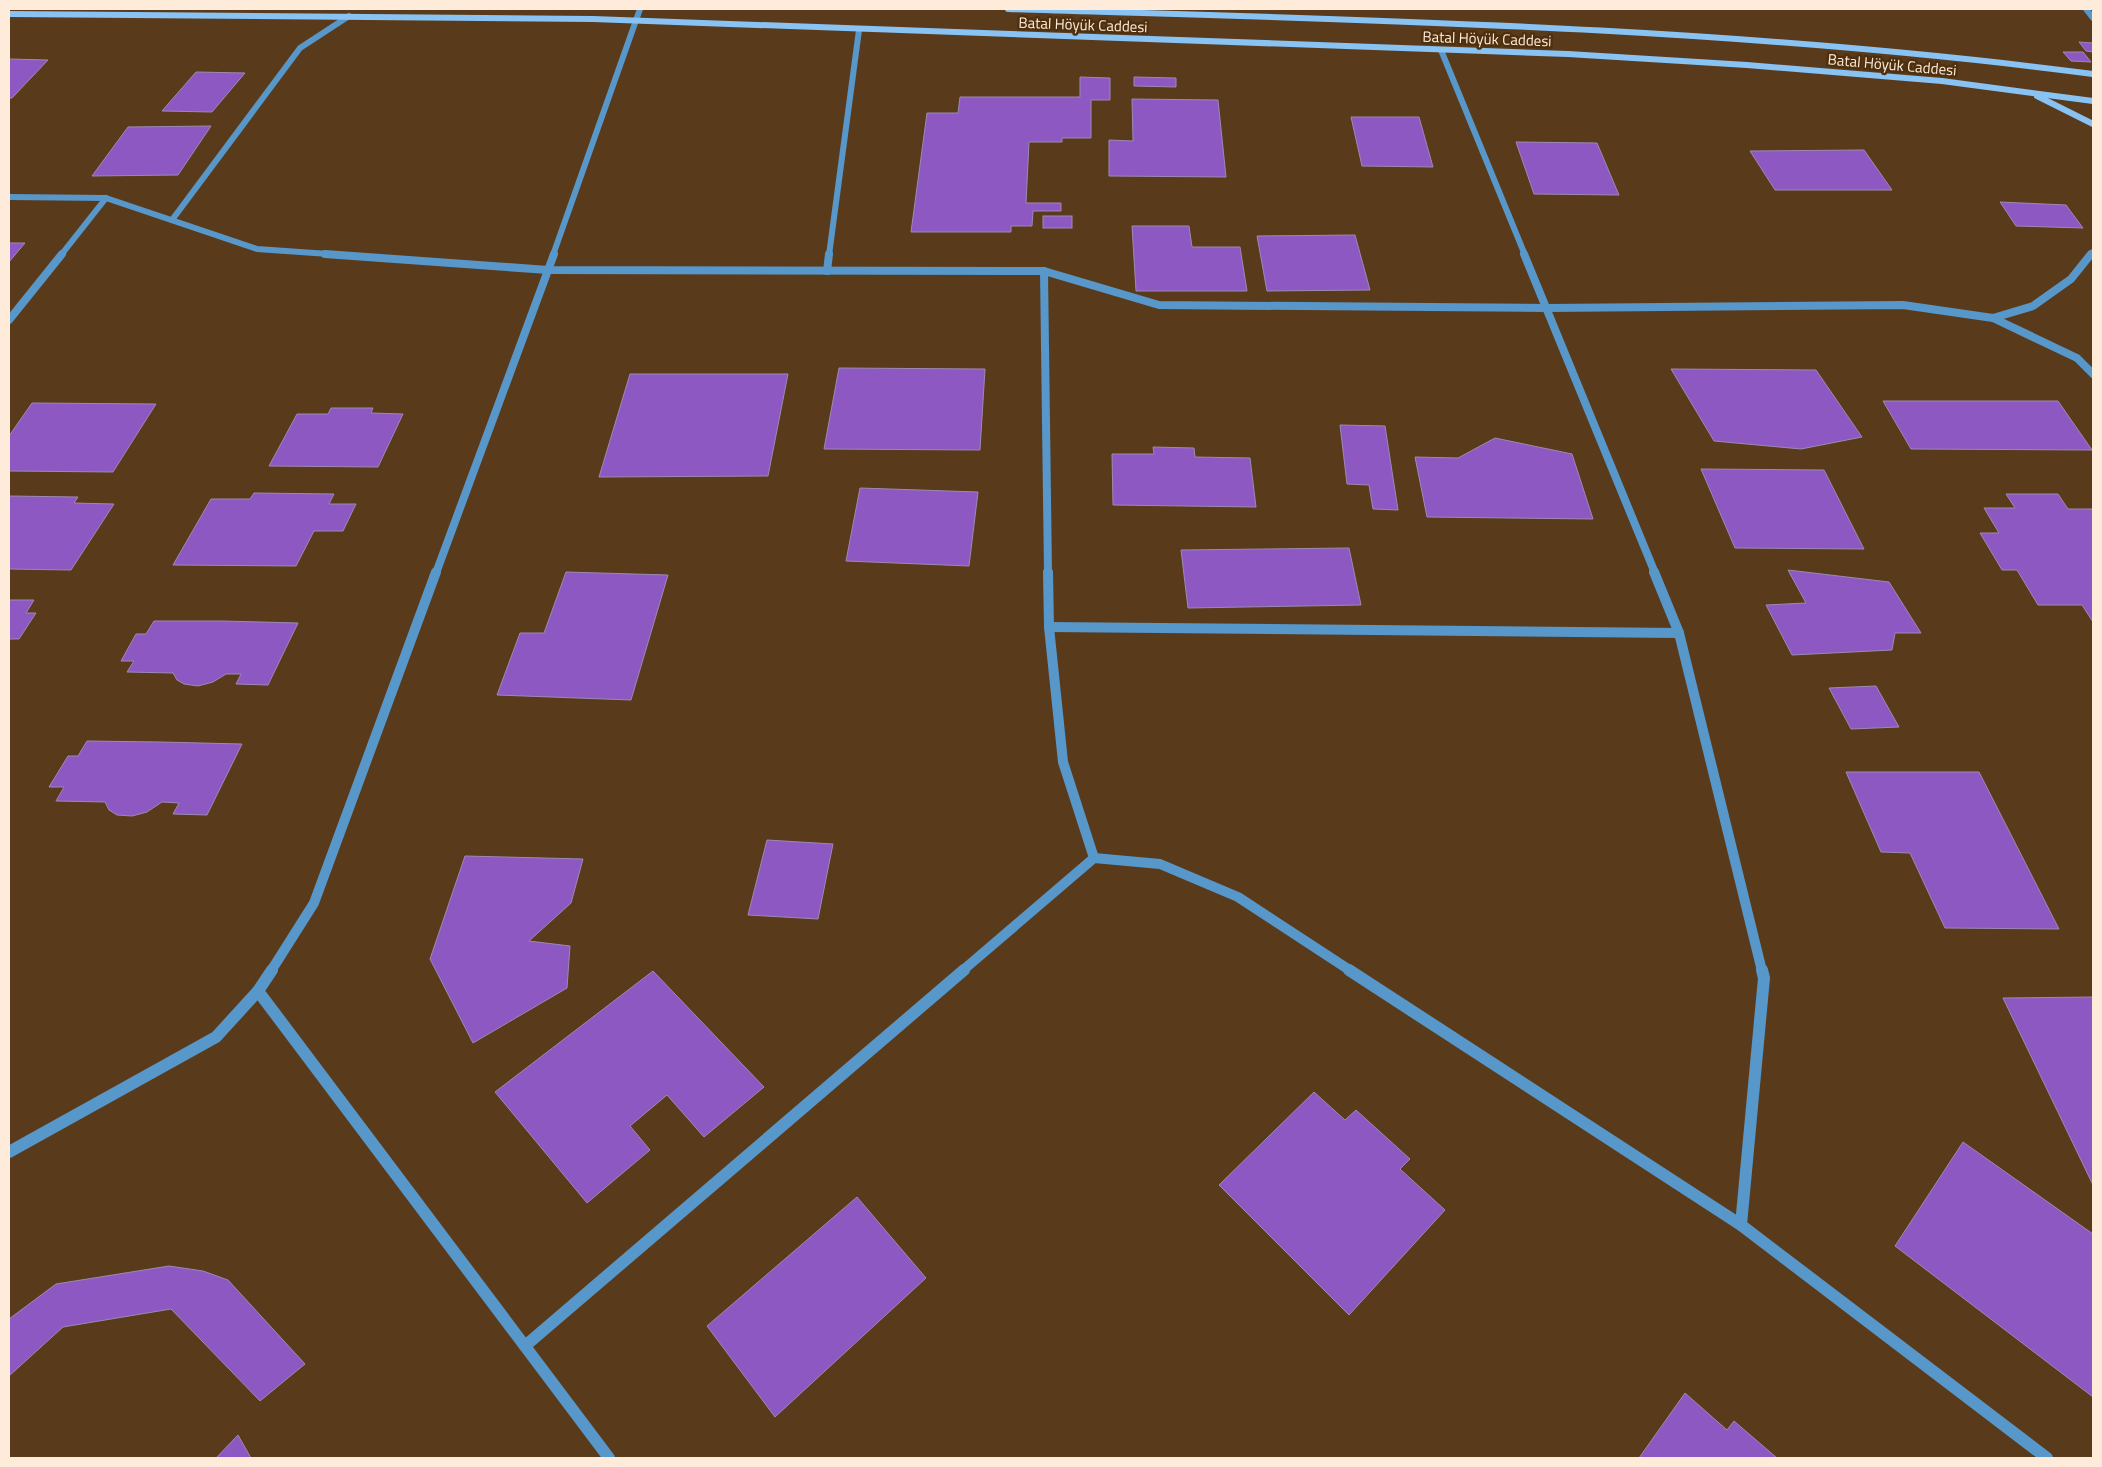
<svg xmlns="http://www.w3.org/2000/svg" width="2102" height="1467" viewBox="0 0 2102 1467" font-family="'Titillium Web',sans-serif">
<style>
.building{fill:#8e58c3;stroke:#9c8ab3}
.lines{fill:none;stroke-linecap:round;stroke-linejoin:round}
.lane{stroke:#5897ca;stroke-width:6}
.street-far3{stroke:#5897ca;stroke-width:6}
.street-far2{stroke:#5897ca;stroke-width:8}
.street-far1{stroke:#5897ca;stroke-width:10}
.street{stroke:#5897ca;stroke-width:12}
.secondary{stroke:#89c3f3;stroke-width:6}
.labels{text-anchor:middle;stroke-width:5;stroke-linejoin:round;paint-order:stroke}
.far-street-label{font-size:15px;fill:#ffebd9;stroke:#4e300f}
</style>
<rect width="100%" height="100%" fill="#593b1b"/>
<g class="building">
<polygon points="2079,42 2093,43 2093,52 2086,51"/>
<polygon points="2063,52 2083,52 2091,62 2071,61"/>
<polygon points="9,59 48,60 12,98 9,98"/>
<polygon points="196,72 245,73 212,112 162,111"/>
<polygon points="1080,77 1110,78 1110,100 1091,100 1091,138 1062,138 1062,142 1029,142 1026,203 1061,203 1061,211 1033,211 1032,226 1011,226 1011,232 911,232 927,113 958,113 960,97 1080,97"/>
<polygon points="1134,77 1176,78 1176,87 1134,86"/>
<polygon points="1132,99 1218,100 1226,177 1109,176 1109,140 1133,141"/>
<polygon points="1351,117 1419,117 1433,167 1362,166"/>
<polygon points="211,126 178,175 92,176 128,127"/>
<polygon points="1516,142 1597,143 1619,195 1534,194"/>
<polygon points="1864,150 1892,190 1775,190 1750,151"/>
<polygon points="2000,202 2066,205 2083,228 2016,226"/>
<rect x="1043" y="216" width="29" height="12"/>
<polygon points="1132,226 1189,226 1192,247 1240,247 1247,291 1136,291"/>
<polygon points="1355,235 1370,290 1267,291 1257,236"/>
<polygon points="9,243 25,243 9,262"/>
<polygon points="839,368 985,369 980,450 824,449"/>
<polygon points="1671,369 1816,370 1862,437 1801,449 1714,441"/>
<polygon points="630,374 788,374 768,476 599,477"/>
<polygon points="1883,401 2058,401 2092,450 1911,449"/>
<polygon points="32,403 156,404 113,472 9,471 9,436"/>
<polygon points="331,408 373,408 371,413 403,414 378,467 269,466 297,414 328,414"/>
<polygon points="1340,425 1385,426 1398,510 1373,509 1369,485 1347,484"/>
<polygon points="1495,438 1572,454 1593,519 1427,517 1415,457 1458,458"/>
<polygon points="1153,447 1194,448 1195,457 1250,458 1256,507 1113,505 1112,454 1154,454"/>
<polygon points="1701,469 1824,470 1864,549 1735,548"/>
<polygon points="860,488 978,492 969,566 846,561"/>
<polygon points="254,493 334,494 329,504 356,504 343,531 314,531 296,566 173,565 211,499 250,499"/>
<polygon points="2006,494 2058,494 2068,509 2093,509 2093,622 2082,605 2038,605 2017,570 2002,570 1980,533 1999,533 1984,508 2015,508"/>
<polygon points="9,496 78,497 74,503 114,504 71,570 9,569"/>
<polygon points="1349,548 1361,605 1188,608 1181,550"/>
<polygon points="1788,570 1889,582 1921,633 1895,633 1892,650 1792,655 1766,605 1806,603"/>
<polygon points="566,572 668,575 631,700 497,695 520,633 544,633"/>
<polygon points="9,600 34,600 26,613 36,613 19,639 9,639"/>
<polygon points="154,621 222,621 298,623 268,685 236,684 241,674 226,674 213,682 198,686 184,684 177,680 173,673 127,672 134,661 121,661 136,634 146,634"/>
<polygon points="1876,686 1899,727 1851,729 1829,688"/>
<polygon points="87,741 160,742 242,744 207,815 173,814 179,803 162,802 147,812 132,816 117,815 109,810 105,802 56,801 64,787 49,787 68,756 78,756"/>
<polygon points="1846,772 1979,772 2059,929 1945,928 1910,853 1881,852"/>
<polygon points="767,840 833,844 818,919 748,915"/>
<polygon points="465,856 583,859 571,903 529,941 570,946 567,988 473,1043 430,959"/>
<polygon points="653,971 764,1087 704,1137 667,1095 630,1126 650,1150 587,1203 495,1092"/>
<polygon points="2093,997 2093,1185 2003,998"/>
<polygon points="1314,1092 1345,1120 1356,1110 1410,1159 1400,1169 1445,1210 1349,1315 1219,1185"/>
<polygon points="1963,1142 2093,1234 2093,1397 1895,1246"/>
<polygon points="857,1197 926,1278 775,1417 707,1326"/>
<polygon points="169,1266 203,1271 228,1280 305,1364 260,1401 171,1309 63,1327 9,1376 9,1319 56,1284"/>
<polygon points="1685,1393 1727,1430 1734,1421 1777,1458 1639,1458"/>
<polygon points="238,1435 251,1458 216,1458"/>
</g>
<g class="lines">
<polyline class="lane" points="2086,9 2093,18"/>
<g class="street-far3">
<polyline points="1441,50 1525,255"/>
<polyline points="9,197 106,198 257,249 343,255"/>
<polyline points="172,220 300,48 349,16"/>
<polyline points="61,255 106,198"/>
<polyline points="553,255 640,9"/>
<polyline points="829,255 859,30"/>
<polyline points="2090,255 2093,252"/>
</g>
<g class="street-far2">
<polyline points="325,254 548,270 1044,271 1159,305 1546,308 1903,305 1993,318 2033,306 2071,279 2091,254"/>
<polyline points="1524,254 1655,573"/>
<polyline points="827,271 829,254"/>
<polyline points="1044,271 1048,573"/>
<polyline points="1993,318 2077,358 2093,374"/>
<polyline points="9,320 62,254"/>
<polyline points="436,573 554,254"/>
</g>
<g class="street-far1">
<polyline points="1048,572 1049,627 1063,762 1094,858"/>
<polyline points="1654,572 1679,633 1762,971"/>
<polyline points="1049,627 1679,633"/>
<polyline points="271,971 314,903 436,572"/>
<polyline points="962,971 1094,858 1160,864 1238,897 1351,971"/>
</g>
<g class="street">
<polyline points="1349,970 1741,1225 2047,1458"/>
<polyline points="258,991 609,1458"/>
<polyline points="9,1152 216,1037 258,991 272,970"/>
<polyline points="1741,1225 1764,978 1762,970"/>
<polyline points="525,1346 964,970"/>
</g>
<g class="secondary">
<path d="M1008,9c362,11 725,18 1085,65"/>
<polyline points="9,14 593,19 1568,54 1747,65 1942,81 2093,101"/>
<polyline points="2037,96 2093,124"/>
</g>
</g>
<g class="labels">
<g class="far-street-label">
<text transform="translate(1083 25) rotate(2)" y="5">Batal Höyük Caddesi</text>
<text transform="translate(1487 39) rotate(2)" y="5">Batal Höyük Caddesi</text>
<text transform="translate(1892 65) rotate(5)" y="5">Batal Höyük Caddesi</text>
</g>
</g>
<rect width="2102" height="1467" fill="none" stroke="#ffebd9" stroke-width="20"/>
</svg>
